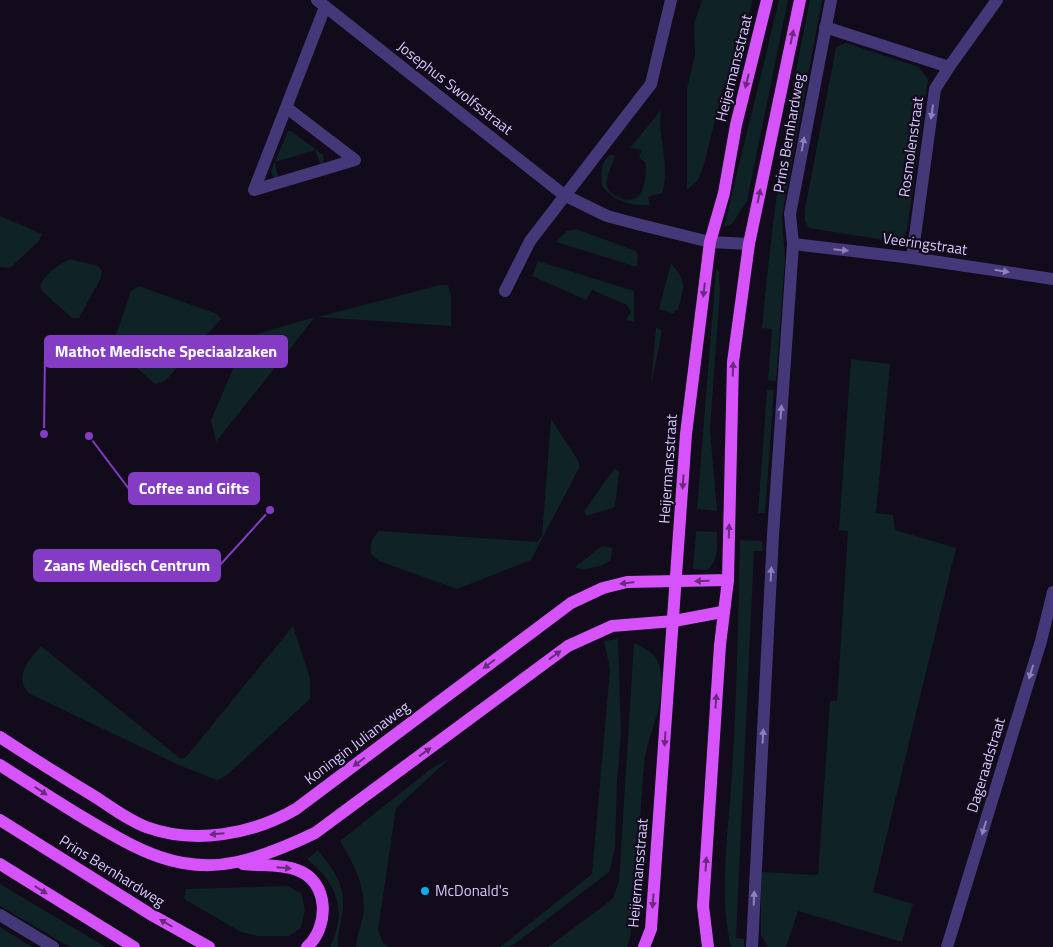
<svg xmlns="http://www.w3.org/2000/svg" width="1053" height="947" viewBox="0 0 1053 947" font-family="'Titillium Web',sans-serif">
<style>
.green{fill:#0f2225}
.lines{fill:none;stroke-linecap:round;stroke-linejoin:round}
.minor{stroke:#453879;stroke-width:12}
.major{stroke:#d652fa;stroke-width:12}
.oneway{fill:#6a2b7f}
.oneway2{fill:#8e80bb}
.poi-dot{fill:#06afea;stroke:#110b1b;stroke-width:2}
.labels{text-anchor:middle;stroke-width:4.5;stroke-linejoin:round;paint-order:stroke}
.street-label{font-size:15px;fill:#d6c7fd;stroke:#110b1b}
.poi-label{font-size:15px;fill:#d6c7fd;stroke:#110b1b;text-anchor:start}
.leader{fill:none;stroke:#843cc5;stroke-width:2}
.callout-dot{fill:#843cc5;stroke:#110b1b;stroke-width:2}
.callout{fill:#843cc5;stroke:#843cc5;stroke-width:2}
.callout-label{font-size:16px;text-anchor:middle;font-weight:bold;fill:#fff}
</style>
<rect width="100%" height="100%" fill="#110b1b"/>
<g class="green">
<polygon points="702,0 753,0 747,21 744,46 723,88 703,168 698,180 687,190 687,89 695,55 694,24"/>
<polygon points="779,0 788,0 747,201 732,224 724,227"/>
<path d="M810,0h12l-40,216 3,44 -9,121 -8,-1 4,-51 -10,-1c10,-110 25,-220 48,-328z"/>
<polygon points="846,43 919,67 928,79 907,231 903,238 897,242 809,228 805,221 805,209 836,47"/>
<path d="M661,110c-4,27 10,56 1,83l-14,4 2,8c-20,1 -35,-3 -48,-19 -1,-13 -2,-23 9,-32l4,2c-2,9 -10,20 -8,30 2,10 21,17 29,12 9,-5 11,-27 9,-36l-6,-4 3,-8 -12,-2z"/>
<polygon points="288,131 291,131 323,155 324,163 321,165 315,150 275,162 278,178 273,177 271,171"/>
<polygon points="0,216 42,234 39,241 10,268 0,267"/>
<polygon points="576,229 636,251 638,255 637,267 556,242 567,231"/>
<path d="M70,259l28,7 4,5 -1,7 -22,40h-7l-30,-27 -2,-5c5,-12 18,-21 30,-27z"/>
<polygon points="538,261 634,291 634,322 626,320 631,311 627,305 592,290 586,300 532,276"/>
<path d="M671,263c17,20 13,23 7,47h-3l-1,4 -15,-5z"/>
<polygon points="716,269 719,271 720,291 710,429 717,511 697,509"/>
<polygon points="440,285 448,285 451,296 451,326 318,317"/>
<polygon points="139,286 217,314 221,319 165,381 155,384 112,346 131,291"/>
<polygon points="315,317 216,442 211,420 246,339 250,336"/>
<polygon points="656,327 662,331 651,386"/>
<polygon points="851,359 890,364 876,513 893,515 895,530 956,548 873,892 913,904 902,942 798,911 786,947 768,947 761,935 761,872 818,875 830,701 837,701 848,531 839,530"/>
<polygon points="767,390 774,390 765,513 758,513"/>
<path d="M551,419l28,43v6l-48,92 -74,29 -78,-28 -8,-7c-2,-9 1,-16 8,-23l158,11 5,-6z"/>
<polygon points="615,468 619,472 615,507 587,516 584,511"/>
<path d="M696,531l21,1c0,13 2,29 -10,38l-14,-1z"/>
<path d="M740,540l22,1 1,10h-9l-18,387 8,1v8h-13c-13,-53 -2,-120 1,-174 5,-78 6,-155 8,-233z"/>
<path d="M602,546l10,2 -1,12c-7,6 -29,12 -36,7z"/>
<path d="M293,626l17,52v21l-84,77 -9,4 -36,-14 -151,-72c-18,-16 -1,-34 11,-48l140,113 5,-2z"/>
<polygon points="618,639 621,734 617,782 615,849 609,872 516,943 509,947 500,947 592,874 610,669 604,641"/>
<path d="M634,643c10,5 21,9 25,22 11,34 -12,67 -15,101 -5,57 -7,114 -14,172l-3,9h-79l53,-39 12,-10 6,-17z"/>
<path d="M449,759l-53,49 -18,122 5,13 6,4h-33c0,-11 5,-20 7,-31 4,-27 -9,-52 -23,-75l92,-73z"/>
<path d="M318,850c14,18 27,34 25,57 -1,14 -6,26 -5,40h-8c18,-37 7,-64 -23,-88z"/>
<polygon points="0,884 106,947 70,947 0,906"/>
<polygon points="287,886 301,893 305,910 301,928 289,936 258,936 241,932 184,899 186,889"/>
<polygon points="0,927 32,947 0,947"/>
</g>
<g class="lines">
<g class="minor">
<polyline points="317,0 564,195 607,216 637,224 710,242 749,244"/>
<polyline points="825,27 949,67"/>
<polyline points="287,108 355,160 254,190 325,7"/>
<polyline points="793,244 912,258 1053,279"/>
<polyline points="912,258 935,89 949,67 997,0"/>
<polyline points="505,291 530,241 651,84 671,0"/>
<polyline points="0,915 53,947"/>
<polyline points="752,947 773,535 793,244 790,214 831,0"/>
<polyline points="947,947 1041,641 1053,592"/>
</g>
<g class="major">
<path d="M0,737c32,21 64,41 97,61 15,10 31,22 49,29 49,18 107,7 150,-18l275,-206 32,-15 24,-6 101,-2"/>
<path d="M0,765c28,18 56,36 84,53 49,29 93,57 153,44 28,-6 53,-17 78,-29l253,-187 44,-20 62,-5 48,-9"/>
<polyline points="0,820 150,914 209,947"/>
<polyline points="0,864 134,947"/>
<path d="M243,864c17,2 38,0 54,6 32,11 33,56 10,77"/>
<polyline points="644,947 651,929 686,434 710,242 724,193 736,125 767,0"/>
<polyline points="708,947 703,906 720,645 728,580 733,362 749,244 800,0"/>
</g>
</g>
<defs><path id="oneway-solid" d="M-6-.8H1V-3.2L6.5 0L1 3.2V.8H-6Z" transform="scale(1.25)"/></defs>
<g class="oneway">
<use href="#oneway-solid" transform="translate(792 37) rotate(-78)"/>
<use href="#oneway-solid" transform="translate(747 81) rotate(104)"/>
<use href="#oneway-solid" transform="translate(759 196) rotate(-78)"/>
<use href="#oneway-solid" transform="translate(704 290) rotate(97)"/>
<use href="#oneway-solid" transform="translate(733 369) rotate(-88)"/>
<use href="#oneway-solid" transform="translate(683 482) rotate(94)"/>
<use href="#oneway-solid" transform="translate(729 531) rotate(-88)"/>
<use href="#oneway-solid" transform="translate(702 581) rotate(178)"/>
<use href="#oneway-solid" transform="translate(627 583) rotate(173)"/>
<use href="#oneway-solid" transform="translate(555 655) rotate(-36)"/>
<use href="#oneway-solid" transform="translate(489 664) rotate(143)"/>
<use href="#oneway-solid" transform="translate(716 701) rotate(-86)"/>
<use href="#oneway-solid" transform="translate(665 739) rotate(94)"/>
<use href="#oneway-solid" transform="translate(425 752) rotate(-36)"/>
<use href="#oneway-solid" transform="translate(359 762) rotate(143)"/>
<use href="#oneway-solid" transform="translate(41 791) rotate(33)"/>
<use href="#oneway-solid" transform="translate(217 834) rotate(175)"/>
<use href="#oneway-solid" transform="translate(706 864) rotate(-86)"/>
<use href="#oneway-solid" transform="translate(284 868) rotate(5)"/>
<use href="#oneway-solid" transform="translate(41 890) rotate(32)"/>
<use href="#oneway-solid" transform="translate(653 901) rotate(94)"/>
<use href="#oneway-solid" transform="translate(166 923) rotate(-150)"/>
</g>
<g class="oneway2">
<use href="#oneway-solid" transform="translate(932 112) rotate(98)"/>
<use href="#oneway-solid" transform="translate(803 144) rotate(-80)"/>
<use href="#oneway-solid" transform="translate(841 250) rotate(6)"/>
<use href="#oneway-solid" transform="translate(1002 271) rotate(9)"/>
<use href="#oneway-solid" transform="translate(781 412) rotate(-86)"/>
<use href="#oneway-solid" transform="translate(771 574) rotate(-87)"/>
<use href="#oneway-solid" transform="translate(1031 672) rotate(107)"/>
<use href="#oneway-solid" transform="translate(763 736) rotate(-87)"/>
<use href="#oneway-solid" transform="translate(984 828) rotate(107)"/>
<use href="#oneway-solid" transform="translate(754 898) rotate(-87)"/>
</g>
<circle class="poi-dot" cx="425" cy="891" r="5"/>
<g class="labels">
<g class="street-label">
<text transform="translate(734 68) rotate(-76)" y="5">Heijermansstraat</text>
<text transform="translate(455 88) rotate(38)" y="5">Josephus Swolfsstraat</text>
<text transform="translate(789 133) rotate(-80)" y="5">Prins Bernhardweg</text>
<text transform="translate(911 147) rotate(-82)" y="5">Rosmolenstraat</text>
<text transform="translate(925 244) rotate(8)" y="5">Veeringstraat</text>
<text transform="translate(668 469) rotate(-86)" y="5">Heijermansstraat</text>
<text transform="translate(357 743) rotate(-37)" y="5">Koningin Julianaweg</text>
<text transform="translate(986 765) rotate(-73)" y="5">Dageraadstraat</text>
<text transform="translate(112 871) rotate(32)" y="5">Prins Bernhardweg</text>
<text transform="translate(638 873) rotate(-85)" y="5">Heijermansstraat</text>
</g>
<g class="poi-label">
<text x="435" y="896">McDonald's</text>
</g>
</g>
<path class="leader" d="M44 434L45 351M89 436L129 489M270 510L220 565"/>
<g class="callout-dot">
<circle cx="44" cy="434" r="5"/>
<circle cx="89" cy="436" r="5"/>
<circle cx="270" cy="510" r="5"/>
</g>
<g class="callout">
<rect x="45" y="336" width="242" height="31" rx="5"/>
<rect x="129" y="473" width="130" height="31" rx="5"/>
<rect x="34" y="550" width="186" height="31" rx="5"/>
</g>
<g class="callout-label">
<text x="166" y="357">Mathot Medische Speciaalzaken</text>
<text x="194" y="494">Coffee and Gifts</text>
<text x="127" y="571">Zaans Medisch Centrum</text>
</g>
</svg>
